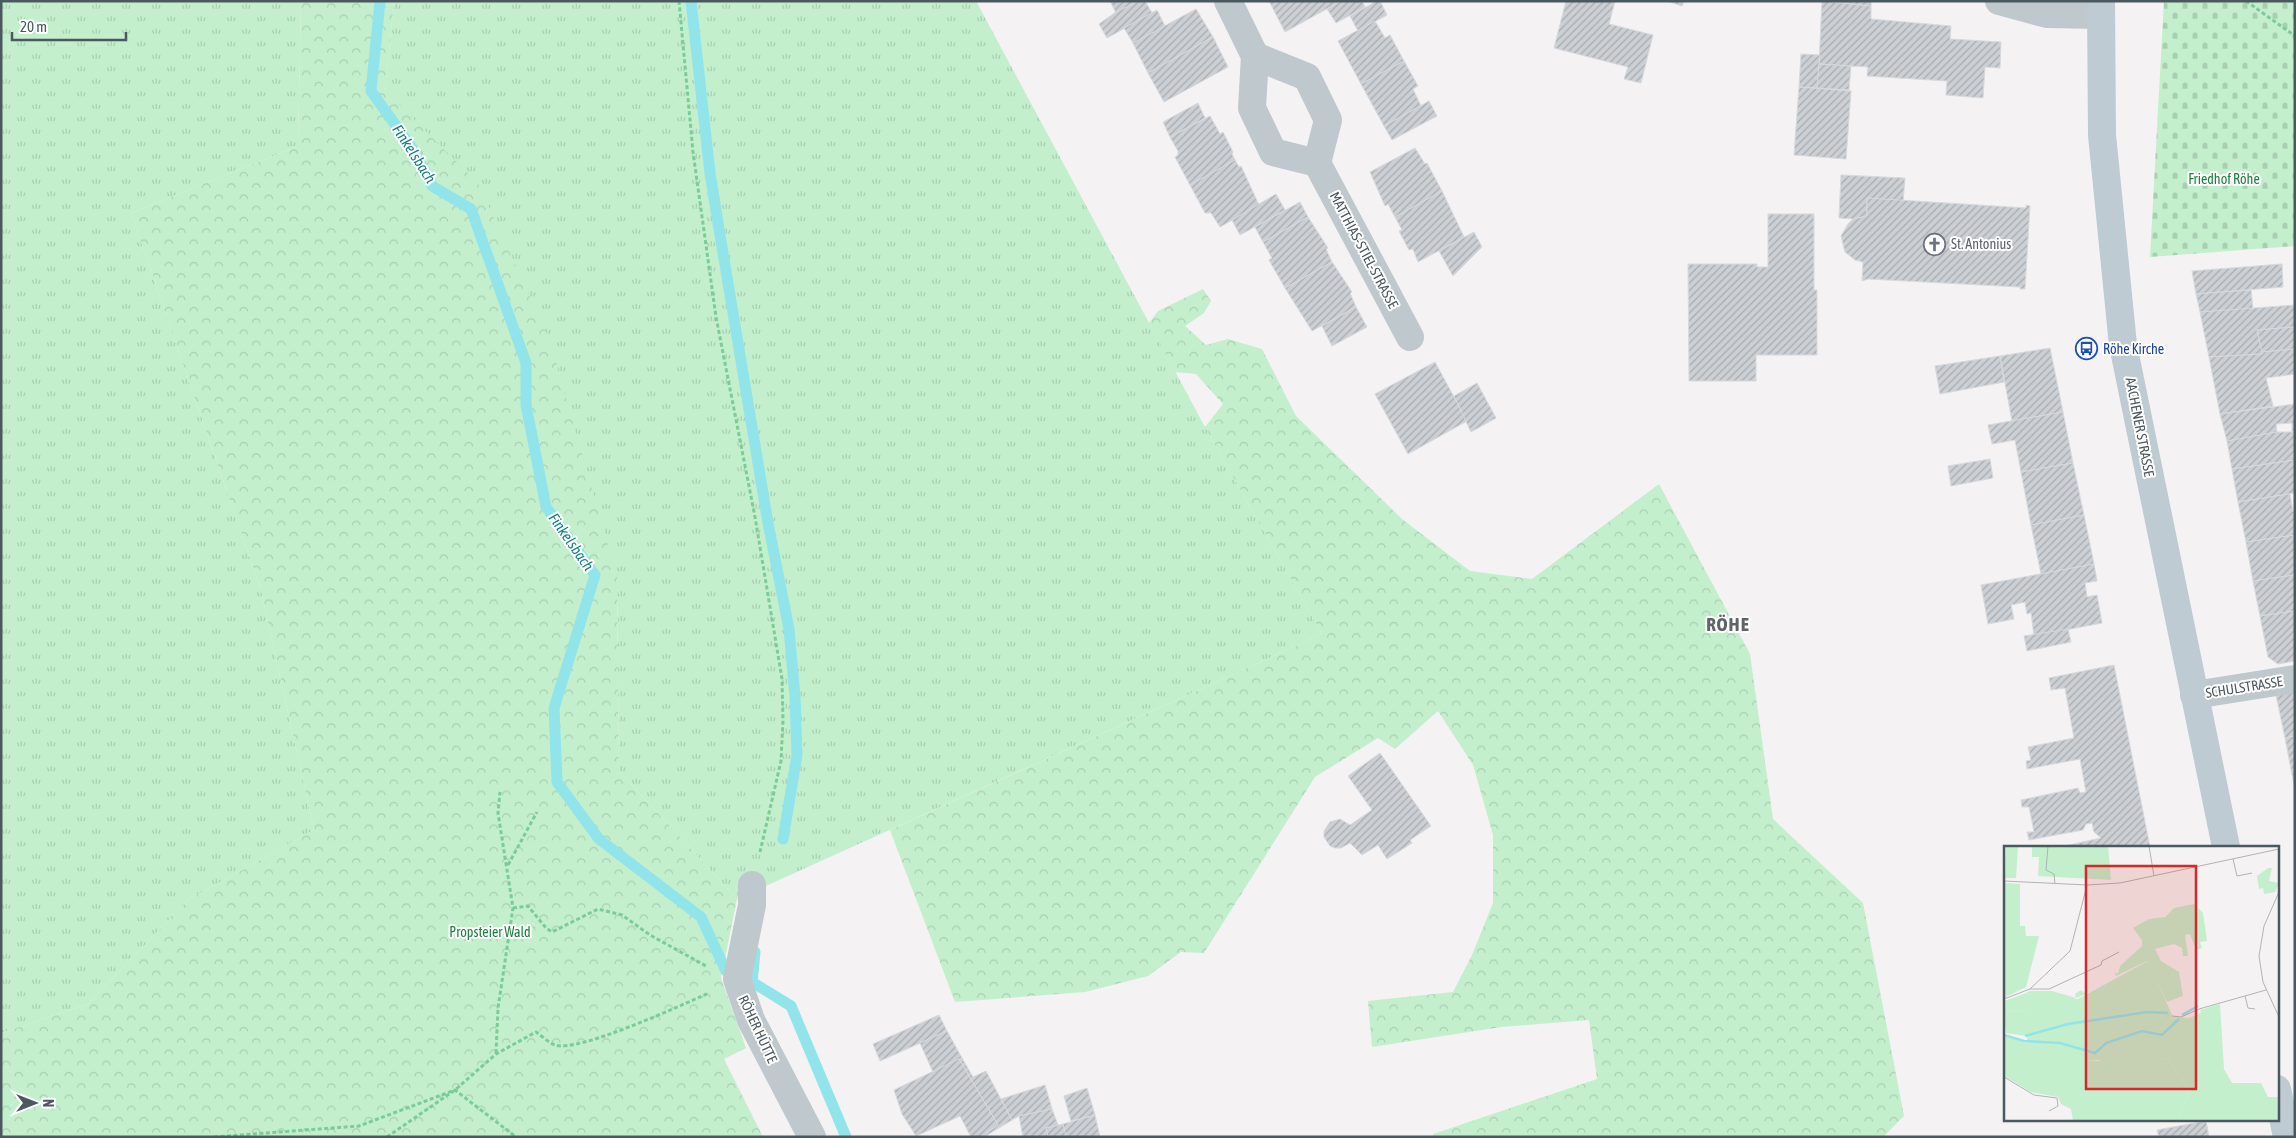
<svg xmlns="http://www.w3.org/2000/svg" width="2296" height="1138" viewBox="0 0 2296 1138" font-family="'Asap Condensed',sans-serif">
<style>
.grass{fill:url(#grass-tufts)}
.forest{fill:url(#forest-crowns)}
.cemetery{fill:url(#cemetery-stones)}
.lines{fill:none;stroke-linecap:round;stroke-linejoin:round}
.stream{stroke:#91e5ea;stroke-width:11}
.building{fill:url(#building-hatch);stroke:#d6d9dd}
.path{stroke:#7bcc98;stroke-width:3;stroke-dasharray:4 2.5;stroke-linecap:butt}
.street{stroke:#bec8cd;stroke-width:28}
.secondary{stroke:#becbd2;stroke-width:28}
.labels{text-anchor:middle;stroke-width:4;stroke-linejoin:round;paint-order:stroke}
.park-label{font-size:14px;fill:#1b803e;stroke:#fff}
.worship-label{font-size:14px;fill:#5b616d;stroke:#fff;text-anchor:start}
.street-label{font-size:14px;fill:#4a585f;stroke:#fff}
.transit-label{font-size:14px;fill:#164399;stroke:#fff;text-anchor:start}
.water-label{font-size:15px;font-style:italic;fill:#117e84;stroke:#fff}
.district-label{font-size:19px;font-weight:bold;letter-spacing:1px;fill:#5e6366;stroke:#fff}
.inset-river{fill:none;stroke:#91e5ea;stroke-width:2.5}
.inset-road{fill:none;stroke:#b0b4b7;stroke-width:1}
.view{fill:#d62828;fill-opacity:0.15;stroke:#d62828;stroke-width:2.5}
.inset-edge{fill:none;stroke:#4a585f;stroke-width:2.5}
</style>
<defs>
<pattern id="grass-tufts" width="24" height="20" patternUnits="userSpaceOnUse" patternTransform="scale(1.25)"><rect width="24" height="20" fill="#c3efcd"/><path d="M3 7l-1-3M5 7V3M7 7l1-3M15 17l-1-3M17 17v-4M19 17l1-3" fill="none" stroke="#a9cfb2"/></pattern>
<pattern id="forest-crowns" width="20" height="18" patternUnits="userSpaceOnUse" patternTransform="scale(1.25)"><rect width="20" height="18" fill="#c3efcd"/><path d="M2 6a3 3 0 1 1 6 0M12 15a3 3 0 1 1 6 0" fill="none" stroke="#a9cfb2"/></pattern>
<pattern id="cemetery-stones" width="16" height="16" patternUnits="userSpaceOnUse" patternTransform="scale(1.25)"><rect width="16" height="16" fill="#c3efcd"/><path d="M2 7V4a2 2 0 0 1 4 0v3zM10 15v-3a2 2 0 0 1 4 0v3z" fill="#a9cfb2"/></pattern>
<pattern id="building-hatch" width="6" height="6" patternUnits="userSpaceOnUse" patternTransform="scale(1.25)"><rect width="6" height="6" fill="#ccd0d4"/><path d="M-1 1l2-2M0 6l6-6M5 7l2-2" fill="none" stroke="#a8acaf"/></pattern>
</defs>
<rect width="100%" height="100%" fill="#f4f2f2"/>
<g class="grass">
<polygon points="1,1 301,1 298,146 131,213 261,590 314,830 188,900 88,1004 1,1033"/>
<polygon points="394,1 976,1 1205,427 1322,634 737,899 619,771 617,577 385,91"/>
</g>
<g class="forest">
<polygon points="301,1 394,1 385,91 478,183 550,341 617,577 619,771 737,899 721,978 746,1048 724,1059 763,1137 1,1137 1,1033 88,1004 188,900 314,830 261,590 131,213 298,146"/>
<polygon points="1203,289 1211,301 1204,313 1185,326 1206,345 1228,339 1262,349 1296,416 1402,519 1470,571 1532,579 1659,484 1750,654 1773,819 1863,903 1904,1116 1883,1137 1433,1137 1433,1134 1597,1079 1589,1020 1501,1027 1372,1047 1368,1001 1453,992 1472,955 1493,903 1493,835 1473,765 1438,711 1395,749 1378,738 1315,777 1204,953 1181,952 1148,976 1085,992 955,1002 890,830 1322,634 1205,427 1223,404 1196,374 1175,372 1149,323 1158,311"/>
</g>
<polygon class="cemetery" points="2164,1 2295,1 2295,246 2150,257"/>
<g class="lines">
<g class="stream">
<polyline points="380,1 371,91 415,152 432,186 471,209 526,363 526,405 546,507 595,575 554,708 557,782 599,839 701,917 726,971"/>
<polyline points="691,1 710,173 720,235 768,523 789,629 795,697 797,755 783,839"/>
<polyline points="755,952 752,982 791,1006 846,1137"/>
</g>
</g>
<g class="building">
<polygon points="1110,1 1139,1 1116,13"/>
<polygon points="1139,1 1145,1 1152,13 1107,38 1099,24 1116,12"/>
<polygon points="1269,1 1341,1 1285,32"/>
<polygon points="1341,1 1362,1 1365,7 1336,23 1327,9"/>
<polygon points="1377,1 1380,1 1387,15 1358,31 1350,16"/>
<polygon points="1566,1 1615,1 1609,24 1653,35 1641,83 1624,79 1628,67 1554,48"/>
<polygon points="1667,1 1684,1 1682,6"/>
<polygon points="1822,1 1871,6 1871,19 1951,26 1950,39 2001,42 2000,68 1985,67 1983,98 1946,95 1947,81 1867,76 1868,67 1819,64"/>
<polygon points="1824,1 1871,1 1871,6"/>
<polygon points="1196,9 1213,37 1148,73 1133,43"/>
<polygon points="1157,10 1165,26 1133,43 1124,28"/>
<polygon points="1375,21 1385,38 1390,35 1404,61 1361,84 1338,41"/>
<polygon points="1213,37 1228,67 1164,102 1148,73"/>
<polygon points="1801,54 1820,55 1817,88 1799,87"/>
<polygon points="1404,61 1418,86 1413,89 1421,106 1384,126 1361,84"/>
<polygon points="1819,64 1851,66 1849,90 1817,88"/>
<polygon points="1799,87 1851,91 1846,159 1794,155"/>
<polygon points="1429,101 1437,116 1392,140 1384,126"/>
<polygon points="1198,103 1205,118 1170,137 1163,122"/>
<polygon points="1210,116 1220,134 1223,132 1233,152 1232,154 1235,160 1190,185 1175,157 1178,155 1178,151 1170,137"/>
<polygon points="1415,148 1425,164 1427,163 1442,191 1395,217 1388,204 1385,206 1370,172"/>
<polygon points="1235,160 1239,167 1241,166 1259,205 1220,227 1211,213 1205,213 1190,185"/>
<polygon points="1841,175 1905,178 1903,202 1867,198 1867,216 1853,219 1839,218"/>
<polygon points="1442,191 1464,237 1418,262 1413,249 1409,250 1399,231 1402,230 1395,217"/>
<polygon points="1276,194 1285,210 1240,235 1232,220"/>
<polygon points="1867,198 2026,208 2026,205 2030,206 2025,289 2020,289 2020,287 1868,279 1862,281 1863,262 1855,260 1845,252 1841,236 1848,224 1853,219 1867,216"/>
<polygon points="1300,202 1308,217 1263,242 1255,227"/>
<polygon points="1768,214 1814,214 1814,290 1817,290 1817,355 1756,355 1756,381 1689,381 1688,264 1757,264 1757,267 1768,267"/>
<polygon points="1308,217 1328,248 1326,249 1332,262 1285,288 1269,260 1272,258 1263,242"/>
<polygon points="1474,232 1482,247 1453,276 1439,251"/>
<polygon points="1332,262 1352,292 1350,293 1356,307 1312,331 1285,288"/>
<polygon points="2282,264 2283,287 2196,294 2192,271"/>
<polygon points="2251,290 2253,309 2200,312 2196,294"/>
<polygon points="2295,305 2295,327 2257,330 2263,354 2209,357 2200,312"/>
<polygon points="1356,307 1367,327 1332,346 1322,326"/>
<polygon points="2295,327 2295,349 2262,352 2257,330"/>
<polygon points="2050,348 2063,412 2012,421 2000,356"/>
<polygon points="2295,349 2295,374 2266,378 2273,406 2220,414 2209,357 2263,354 2262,352"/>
<polygon points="2000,356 2004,382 1940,394 1935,366"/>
<polygon points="1435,362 1467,421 1408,454 1375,394"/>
<polygon points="1477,383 1496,418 1471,432 1454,396"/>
<polygon points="2295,404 2295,432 2292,432 2292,423 2276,424 2277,432 2227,441 2220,414"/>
<polygon points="2063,412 2073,463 2021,472 2015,440 1992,444 1988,425"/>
<polygon points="2277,432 2295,432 2295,460 2232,469 2227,441"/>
<polygon points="1990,459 1993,478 1951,486 1948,466"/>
<polygon points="2295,460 2295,493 2238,502 2232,469"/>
<polygon points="2073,463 2084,515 2031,525 2021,472"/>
<polygon points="2290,494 2293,512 2295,512 2295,535 2246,542 2238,502"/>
<polygon points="2084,515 2094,564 2041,574 2031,525"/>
<polygon points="2295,535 2295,575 2253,581 2246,542"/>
<polygon points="2094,564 2097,581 2085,583 2087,597 2097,595 2102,623 2034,636 2031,613 2027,614 2025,602 2011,605 2014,619 1988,624 1981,585"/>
<polygon points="2295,575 2295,611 2260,616 2253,581"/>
<polygon points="2295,611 2295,661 2278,664 2268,657 2260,616"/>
<polygon points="2068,629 2071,642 2027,651 2024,636"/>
<polygon points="2114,665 2150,847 2060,847 2101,838 2094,832 2092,823 2086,824 2083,830 2029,840 2027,832 2034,832 2029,807 2022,807 2021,800 2078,788 2080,793 2086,792 2080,759 2027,769 2026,761 2031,760 2028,747 2074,738 2065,688 2051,690 2049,678"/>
<polygon points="2295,692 2295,736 2285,738 2276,695"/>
<polygon points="2295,736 2295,790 2285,738"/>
<polygon points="1380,753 1431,826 1410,840 1412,843 1387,859 1378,845 1362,855 1350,843 1341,848 1335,848 1330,846 1324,837 1324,831 1330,822 1340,819 1350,825 1372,810 1348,776"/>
<polygon points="939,1015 947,1031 880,1061 873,1044"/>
<polygon points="947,1031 962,1058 933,1072 920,1043"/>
<polygon points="962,1058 973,1077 986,1071 1012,1120 984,1137 980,1137 998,1125 959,1059"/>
<polygon points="959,1059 998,1125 980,1137 971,1137 960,1116 916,1136 902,1114 894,1090"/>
<polygon points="1045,1085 1052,1109 1019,1116 1012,1120 1001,1099"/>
<polygon points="1087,1088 1095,1115 1071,1121 1064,1096"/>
<polygon points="1052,1109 1058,1125 1046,1128 1048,1137 1023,1137 1019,1116"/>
<polygon points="1095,1115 1100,1137 1066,1137 1063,1124"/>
<polygon points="2206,1121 2209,1137 2159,1137 2157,1130"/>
<polygon points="1063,1124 1066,1137 1048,1137 1046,1128"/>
</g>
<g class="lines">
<g class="path">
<polyline points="679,1 693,152 716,317 755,517 782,679 783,720 781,761 760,852"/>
<polyline points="2246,1 2295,36"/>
<polyline points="508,865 537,812"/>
<polyline points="513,908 528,906 546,928 552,932 598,909 622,915 650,935 706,966"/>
<polyline points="496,1053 498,1008 513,908 498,813 500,792"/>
<polyline points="214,1137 359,1126 455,1090 516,1137"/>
<path d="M387,1137l68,-47 41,-36 40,-22c6,4 13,11 19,13 23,8 126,-40 152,-51"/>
</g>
<g class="street">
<polyline points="1228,1 1255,56 1252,108 1273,152 1317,163 1410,337"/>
<polyline points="1999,1 2047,14 2101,15"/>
<polyline points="1255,56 1307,77 1328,120 1317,163"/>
<polyline points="2194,695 2295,679"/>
<polyline points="752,885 752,905 737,979 751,1020 812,1137"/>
</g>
<g class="secondary">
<polyline points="2101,1 2102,135 2123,345 2226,847"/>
<polyline points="2277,1089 2287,1137"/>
</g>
</g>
<defs>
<symbol id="church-ring" viewBox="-11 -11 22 22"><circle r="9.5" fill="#fff" stroke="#6b7280" stroke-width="1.5"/><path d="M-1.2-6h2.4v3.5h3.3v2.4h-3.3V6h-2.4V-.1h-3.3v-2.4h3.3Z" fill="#6b7280"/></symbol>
<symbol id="bus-ring" viewBox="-11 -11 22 22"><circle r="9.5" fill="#fff" stroke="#1a4fb4" stroke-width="1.5"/><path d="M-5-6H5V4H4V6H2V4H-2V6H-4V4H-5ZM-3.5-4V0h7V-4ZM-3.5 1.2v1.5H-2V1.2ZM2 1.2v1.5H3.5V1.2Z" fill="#1a4fb4"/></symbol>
</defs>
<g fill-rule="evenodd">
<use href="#church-ring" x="1922" y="232" width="25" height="25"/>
<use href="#bus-ring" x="2074" y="336" width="25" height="25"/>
</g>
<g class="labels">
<g class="park-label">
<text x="2224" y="184">Friedhof Röhe</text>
<text x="490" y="937">Propsteier Wald</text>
</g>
<g class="worship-label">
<text x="1951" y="249">St. Antonius</text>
</g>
<g class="street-label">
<text transform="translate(1364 250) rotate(62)" y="5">MATTHIAS-STIEL-STRASSE</text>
<text transform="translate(2140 427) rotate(79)" y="5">AACHENER STRASSE</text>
<text transform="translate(2244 687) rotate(-9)" y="5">SCHULSTRASSE</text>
<text transform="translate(758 1029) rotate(65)" y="5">RÖHER HÜTTE</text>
</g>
<g class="transit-label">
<text x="2103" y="354">Röhe Kirche</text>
</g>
<g class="water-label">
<text transform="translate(414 154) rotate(57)" y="5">Finkelsbach</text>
<text transform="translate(571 542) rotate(55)" y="5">Finkelsbach</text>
</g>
<g class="district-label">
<text x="1728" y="631">RÖHE</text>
</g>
</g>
<g transform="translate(2004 846)">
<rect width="275" height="275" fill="#f4f2f2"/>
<path d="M2,0h12l-2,32h-11zM264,22h4l-3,13 10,2 -4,9 -11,2 -1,-6 -4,1 -2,-13zM0,37l16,1v42h5l1,10h13l-13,51 -22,11zM144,115l25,56 -12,12h-19l-38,13 -9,10 -9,-1v9l57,4 24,-6 16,22 5,15 -10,26h-105l-2,-12 -10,-5 -3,-7 -27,-5 -27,-16v-40l23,7v-30l-9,-3 -14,2v-11l20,-7 54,5zM228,237h29l7,14h11v24h-16z" fill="#c3efcd"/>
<path d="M190,58l9,9 4,28 -7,1 2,6 -6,2 -6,-16 -5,1 3,21h-5l-1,-8 -8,-4 -19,5 6,12 18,11 4,24 -16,6 -20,-41 -31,15 -2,-4 4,2 2,-8 22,-20v-6l-9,-12 16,-9 16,-2 9,-9zM77,144l5,4 -15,6 -47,-6 6,-3h22l24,7 -1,-4zM216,158l4,65 8,14 27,23 4,15h-85l10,-26 -5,-15 -16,-22 -60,18 -7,-16h-14l-26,-15 35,7 9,-10 15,-6 23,-7h19l12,-12 16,1 12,-5 -1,-3z" fill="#c3efcd"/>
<path d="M14,164l9,3v23l-21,-3 -2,-21z" fill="#c3efcd"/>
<path d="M28,0h76l3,34 -73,-4 1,-19h-7z" fill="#c3efcd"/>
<path class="inset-river" d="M178,169l16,-9M0,189l20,6 36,2 35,10 11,-10 36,-12 20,4 17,-16M21,190l43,-12 79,-12 21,1"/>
<path class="inset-road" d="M44,0l-2,24 8,4 1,10M145,0l5,30M229,13l4,17 15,-3M0,35l83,4 33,-2 159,-34M275,46l-15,34 -5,30 4,26 16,35M26,143h19l52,-24 1,-4 17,-9M241,150l3,12 7,1M0,153l26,-10 40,-38 17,-66M168,170l9,1 18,-8 67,-19M0,231l30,18 23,3 1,8 -9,5"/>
<path class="view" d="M82,20h110v223h-110z"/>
<rect width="275" height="275" class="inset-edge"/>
</g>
<rect width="2296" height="1138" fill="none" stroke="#4a585f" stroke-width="5"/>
<g transform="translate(35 1103) rotate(90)" stroke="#ffffff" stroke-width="4" paint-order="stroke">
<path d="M0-4L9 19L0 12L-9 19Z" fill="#4a585f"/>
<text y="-8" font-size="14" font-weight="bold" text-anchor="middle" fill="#4a585f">N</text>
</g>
<path d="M12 32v8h114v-8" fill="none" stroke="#4a585f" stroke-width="2.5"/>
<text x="20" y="32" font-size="15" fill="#4a585f" stroke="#ffffff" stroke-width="4" paint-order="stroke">20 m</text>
</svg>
